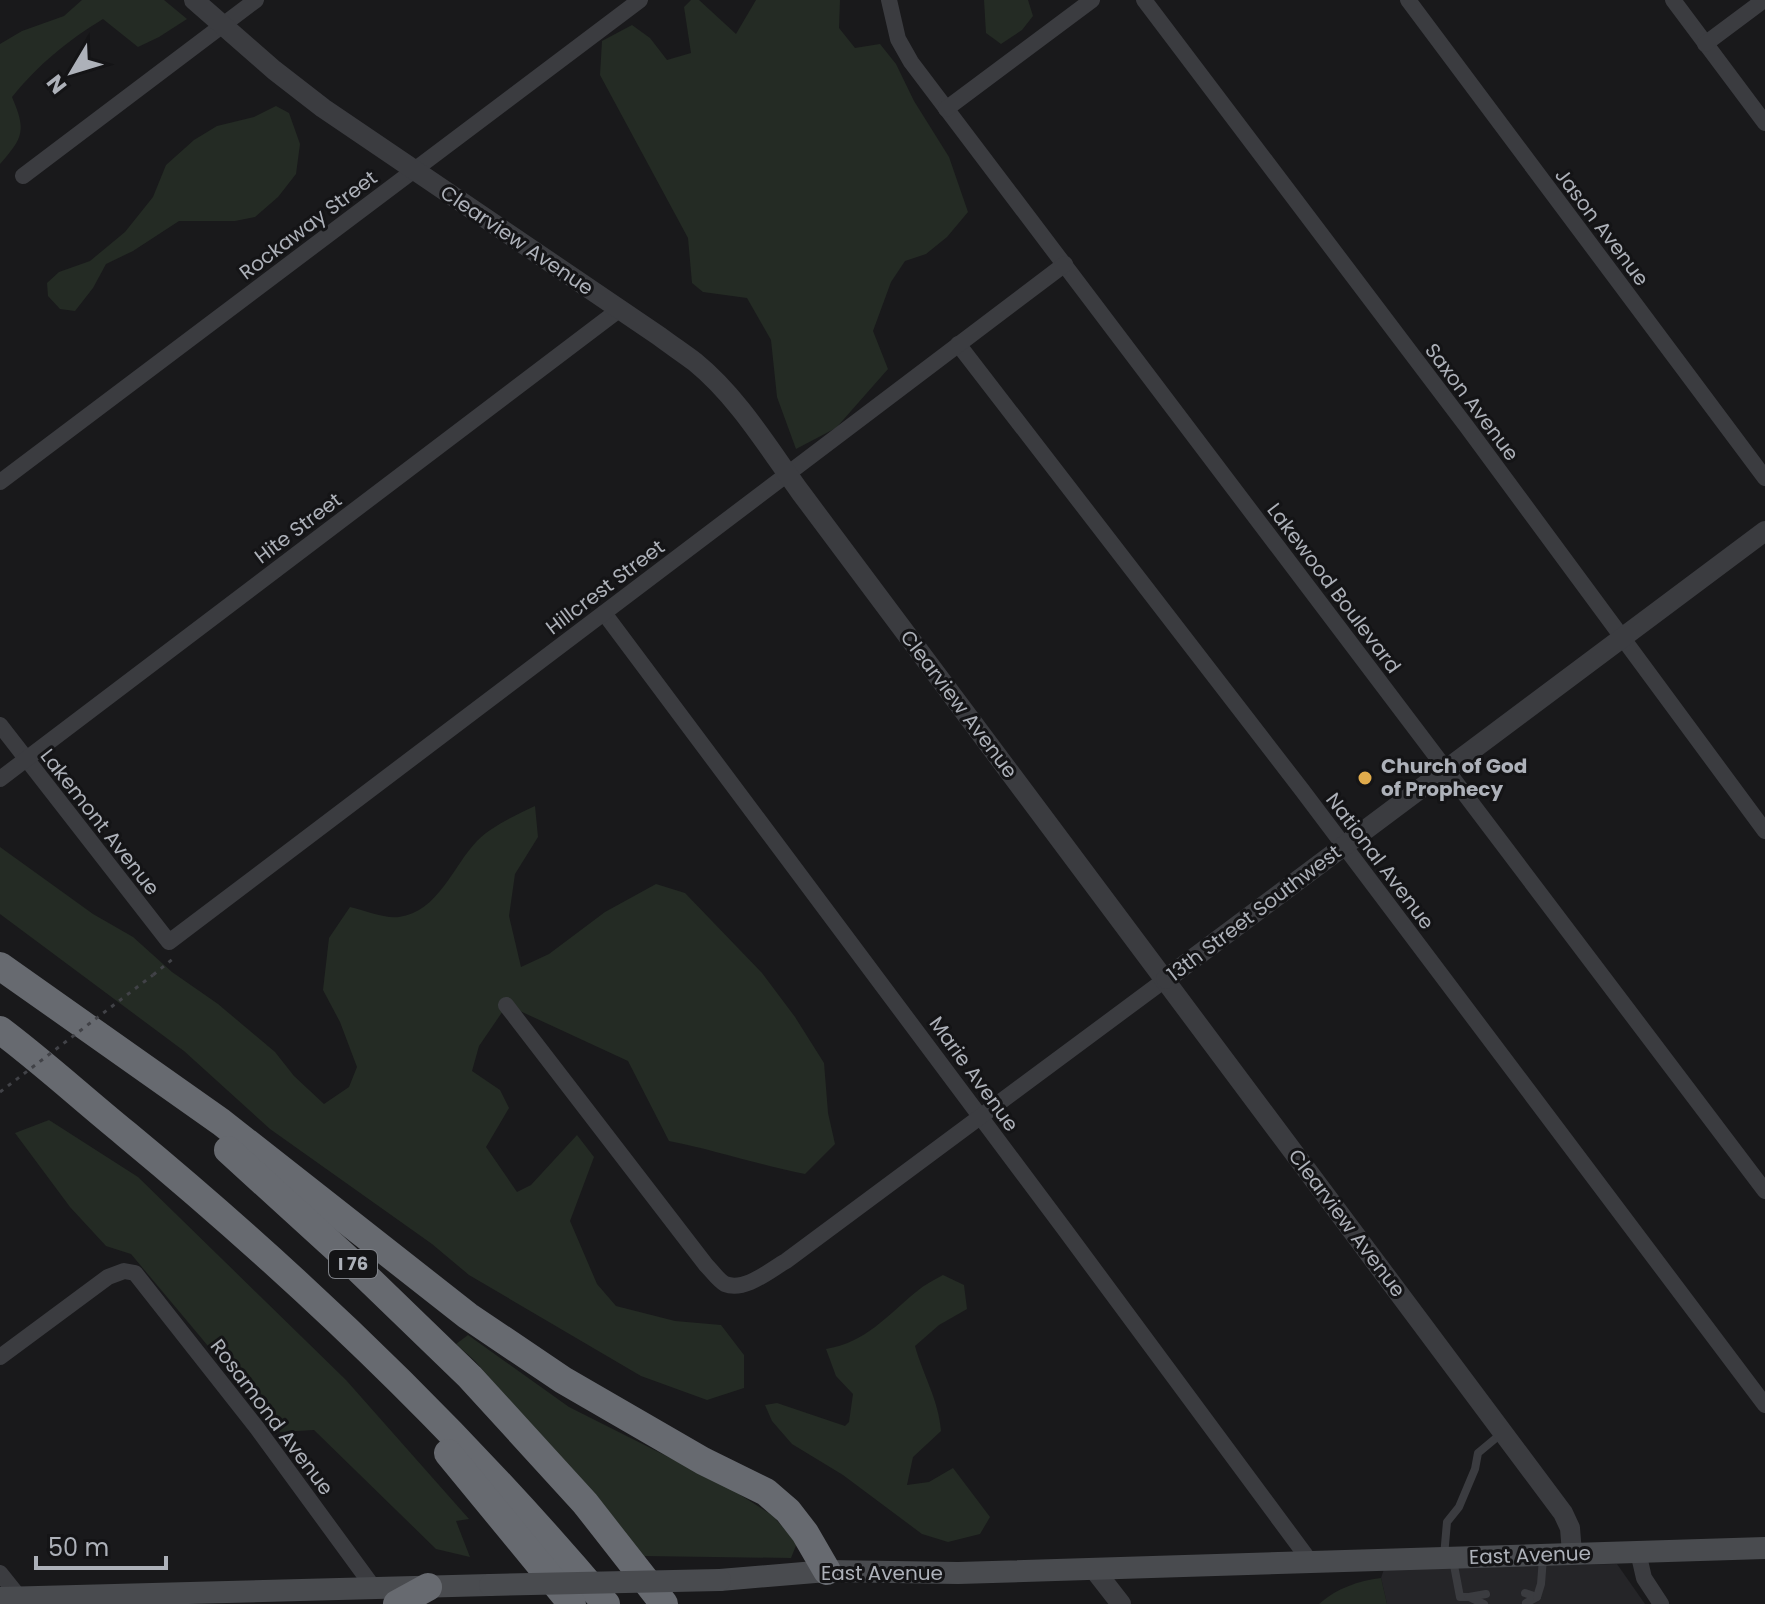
<svg xmlns="http://www.w3.org/2000/svg" width="1765" height="1604" viewBox="0 0 1765 1604" font-family="Poppins,sans-serif">
<style>
.built{fill:#252528}
.green{fill:#242b24}
.lines{fill:none;stroke-linecap:round;stroke-linejoin:round}
.path{stroke:#414247;stroke-width:3;stroke-dasharray:4 6;stroke-linecap:butt}
.service{stroke:#3b3c40;stroke-width:8}
.minor{stroke:#3b3c40;stroke-width:16}
.tertiary{stroke:#3b3c40;stroke-width:20}
.secondary{stroke:#494b4f;stroke-width:22}
.motorway{stroke:#676a70;stroke-width:28}
.path-bridge{stroke:#414247;stroke-width:3;stroke-dasharray:4 6;stroke-linecap:butt}
.secondary-bridge{stroke:#494b4f;stroke-width:22}
.poi-dot{fill:#e0ab4c;stroke:#141416;stroke-width:3}
.labels{text-anchor:middle;stroke-width:6;stroke-linejoin:round;paint-order:stroke}
.shield{fill:#141416;stroke:#7f8288;stroke-width:2}
.shield-label{font-size:18px;font-weight:bold;fill:#adb1b9}
.street-label{font-size:20px;fill:#adb1b9;stroke:#141416}
.poi-label{font-size:20px;font-weight:bold;fill:#adb1b9;stroke:#141416;text-anchor:start}
</style>
<rect width="100%" height="100%" fill="#19191b"/>
<polygon class="built" points="1617,1564 1645,1604 1387,1604 1381,1578 1384,1569"/>
<g class="green">
<path d="M82,0h82l23,19 -28,18 -21,10 -35,-28c-36,22 -64,45 -91,78 14,33 12,40 -12,67v-120l22,-13 42,-15z"/>
<polygon points="691,0 699,0 736,34 756,0 840,0 839,28 855,48 880,44 896,64 914,101 949,157 968,212 947,237 926,254 905,261 891,282 873,331 888,369 836,428 796,449 777,397 771,340 747,298 703,292 692,283 688,238 600,75 602,41 632,25 650,38 667,60 691,53 684,7"/>
<polygon points="984,0 1028,0 1033,16 1022,30 1001,44 986,33"/>
<polygon points="276,106 289,113 300,144 296,174 278,197 255,217 235,221 179,221 133,251 106,264 93,288 75,311 60,309 48,296 47,283 59,272 90,261 125,232 153,197 166,165 194,140 217,126 254,117"/>
<path d="M535,806l3,31 -23,37 -6,42 12,51 28,-13 56,-42 51,-28 29,9 77,80 33,44 29,46 4,50 7,31 -30,30c-46,-9 -90,-24 -136,-33l-41,-80 -121,-56 -28,41 -7,25 28,19 9,18 -23,39 31,45 14,-7 46,-50 17,22 -24,64 27,63 19,22 59,15 46,4 23,30v33l-37,12 -66,-24 -172,-101 -37,-31 -162,-115 -86,-78 -184,-137v-67l93,67 40,23 39,35 46,32 57,48 19,24 30,28 25,-17 8,-20 -17,-45 -17,-32 6,-52 21,-31c14,3 35,12 49,10 39,-5 54,-51 78,-76 15,-15 39,-26 58,-35z"/>
<polygon points="49,1120 138,1177 346,1380 469,1519 456,1521 470,1557 436,1549 314,1430 280,1432 131,1254 106,1246 70,1207 15,1133"/>
<path d="M943,1275l21,10 3,24 -28,16 -24,21c8,29 24,55 26,85l-28,26 -6,28 22,-3 24,-14 37,49 -10,17 -32,8 -26,-8 -79,-59 -51,-31 -20,-23 -7,-16 12,-2 68,23 4,-4 4,-28 -17,-18 -10,-27c39,-6 62,-34 90,-57 8,-7 18,-12 27,-17z"/>
<polygon points="468,1335 569,1407 728,1487 772,1515 797,1543 791,1558 644,1556 475,1361 456,1344"/>
<path d="M1381,1578l6,26h-68c18,-16 39,-23 62,-26z"/>
</g>
<g class="lines">
<polyline class="path" points="153,975 174,958"/>
<g class="service">
<polyline points="1444,1556 1447,1522 1459,1507 1475,1469 1478,1453 1502,1433"/>
<polyline points="1453,1560 1460,1597 1469,1597"/>
<polyline points="1525,1593 1537,1597 1526,1603"/>
<polyline points="1537,1597 1541,1584 1543,1558"/>
<polyline points="1484,1604 1469,1597 1486,1594"/>
</g>
<g class="minor">
<polyline points="889,0 898,39 911,62 1765,1191"/>
<polyline points="1144,0 1467,427 1765,831"/>
<polyline points="1408,0 1765,478"/>
<polyline points="1673,0 1765,123"/>
<polyline points="1705,44 1764,0"/>
<polyline points="946,109 1092,0"/>
<polyline points="23,176 256,0"/>
<polyline points="958,344 1302,790 1765,1405"/>
<polyline points="0,482 640,0"/>
<path d="M604,613c237,315 472,631 706,948"/>
<polyline points="0,725 169,942 1065,264"/>
<polyline points="0,779 620,309"/>
<path d="M506,1005l200,260c6,6 12,15 19,19 20,8 45,-14 61,-23l380,-282"/>
<polyline points="0,1357 108,1277 124,1271 135,1273 257,1428 374,1588"/>
<polyline points="1638,1552 1644,1578 1661,1604"/>
<polyline points="0,1573 24,1603"/>
</g>
<g class="tertiary">
<path d="M194,0l80,70 49,38 336,228c12,9 24,17 36,26 43,35 74,87 106,131l762,1020 7,15 2,25"/>
<polyline points="1166,979 1765,531"/>
<polyline points="1093,1568 1121,1604"/>
</g>
<g class="secondary">
<polyline points="720,1580 827,1571 958,1573 1765,1548"/>
<polyline points="0,1598 490,1585"/>
</g>
<g class="motorway">
<polyline points="0,966 221,1122 468,1316 563,1380 703,1461 766,1492 788,1511 805,1533 827,1571"/>
<path d="M0,1030c44,33 84,70 126,104 174,144 335,298 480,470"/>
<polyline points="228,1150 351,1262 470,1377 585,1503 664,1604"/>
<polyline points="448,1453 572,1604"/>
<polyline points="397,1604 428,1587"/>
</g>
<polyline class="path-bridge" points="0,1092 153,975"/>
<polyline class="secondary-bridge" points="490,1585 720,1580"/>
</g>
<circle class="poi-dot" cx="1365" cy="778" r="8"/>
<g class="labels">
<rect class="shield" x="329" y="1250" width="48" height="28" rx="6"/>
<g class="shield-label">
<text x="353" y="1270">I 76</text>
</g>
<g class="street-label">
<text transform="translate(308 225) rotate(-37)" y="7">Rockaway Street</text>
<text transform="translate(1602 227) rotate(53)" y="7">Jason Avenue</text>
<text transform="translate(517 240) rotate(34)" y="7">Clearview Avenue</text>
<text transform="translate(1472 402) rotate(53)" y="7">Saxon Avenue</text>
<text transform="translate(298 528) rotate(-37)" y="7">Hite Street</text>
<text transform="translate(605 587) rotate(-37)" y="7">Hillcrest Street</text>
<text transform="translate(1334 588) rotate(53)" y="7">Lakewood Boulevard</text>
<text transform="translate(959 704) rotate(53)" y="7">Clearview Avenue</text>
<text transform="translate(100 822) rotate(52)" y="7">Lakemont Avenue</text>
<text transform="translate(1380 861) rotate(53)" y="7">National Avenue</text>
<text transform="translate(1254 913) rotate(-37)" y="7">13th Street Southwest</text>
<text transform="translate(974 1074) rotate(54)" y="7">Marie Avenue</text>
<text transform="translate(1347 1223) rotate(53)" y="7">Clearview Avenue</text>
<text transform="translate(272 1417) rotate(53)" y="7">Rosamond Avenue</text>
<text transform="translate(1530 1555) rotate(-2)" y="7">East Avenue</text>
<text x="882" y="1580">East Avenue</text>
</g>
<g class="poi-label">
<text x="1381" y="773">Church of God<tspan x="1381" dy="23">of Prophecy</tspan></text>
</g>
</g>
<g transform="translate(72 72) rotate(232)" stroke="#141416" stroke-width="6" paint-order="stroke">
<path d="M0-6L14 30L0 20L-14 30Z" fill="#adb1b9"/>
<text y="-12" font-size="22" font-weight="bold" text-anchor="middle" fill="#adb1b9">N</text>
</g>
<path d="M36 1556v12h130v-12" fill="none" stroke="#adb1b9" stroke-width="4"/>
<text x="48" y="1556" font-size="24" fill="#adb1b9" stroke="#141416" stroke-width="6" paint-order="stroke">50 m</text>
</svg>
